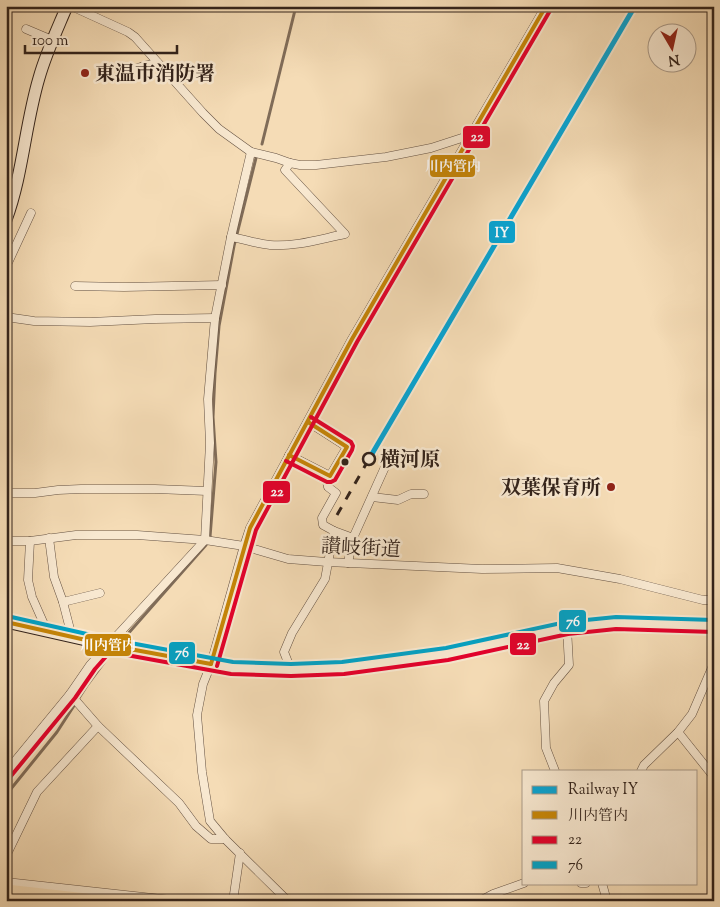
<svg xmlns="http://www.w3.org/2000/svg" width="720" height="907" viewBox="0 0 720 907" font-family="'Sorts Mill Goudy','Noto Serif JP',serif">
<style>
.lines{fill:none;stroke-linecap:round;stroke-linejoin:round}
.stream{stroke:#806c58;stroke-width:3}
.street-casing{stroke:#645142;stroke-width:9}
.secondary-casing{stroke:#33231b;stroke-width:13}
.highway-casing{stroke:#33231b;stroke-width:17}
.street{stroke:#f8e8d0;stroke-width:8}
.secondary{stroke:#f8e8d0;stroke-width:11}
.highway{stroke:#f5dcb6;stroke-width:15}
.rail{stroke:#33231b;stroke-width:3;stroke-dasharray:9 9;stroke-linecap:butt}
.bus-1-casing{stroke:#f8e8d0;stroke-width:8}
.bus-2-casing{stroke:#f8e8d0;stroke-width:8}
.bus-3-casing{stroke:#f8e8d0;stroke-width:8}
.bus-1{stroke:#c68507;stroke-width:4}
.bus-2{stroke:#e4002b;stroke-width:4}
.bus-3{stroke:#03a2c5;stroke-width:4}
.rail-1-casing{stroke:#f8e8d0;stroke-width:9}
.rail-1{stroke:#08a3d1;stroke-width:5}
.poi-dot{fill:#8f2418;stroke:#f8e8d0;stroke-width:2}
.stop-dot{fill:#f8e8d0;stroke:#33231b;stroke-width:2.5}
.bus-dot{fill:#33231b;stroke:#f8e8d0;stroke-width:2}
.labels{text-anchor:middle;stroke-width:5;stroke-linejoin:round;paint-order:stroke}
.poi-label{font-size:20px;font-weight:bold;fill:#33231b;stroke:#f8e8d0;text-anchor:start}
.stop-label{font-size:20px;font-weight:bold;fill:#33231b;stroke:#f8e8d0;text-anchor:start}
.street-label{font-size:20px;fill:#33231b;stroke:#f8e8d0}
.line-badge{stroke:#f8e8d0;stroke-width:2}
.badge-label{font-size:14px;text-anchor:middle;font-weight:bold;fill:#fff}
</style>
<rect width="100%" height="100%" fill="#f5dcb6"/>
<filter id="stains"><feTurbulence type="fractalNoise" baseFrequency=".004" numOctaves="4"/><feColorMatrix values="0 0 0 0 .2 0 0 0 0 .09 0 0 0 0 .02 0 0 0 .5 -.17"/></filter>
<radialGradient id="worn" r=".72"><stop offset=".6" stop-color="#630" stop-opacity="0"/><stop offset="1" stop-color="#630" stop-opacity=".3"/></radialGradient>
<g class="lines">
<g class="stream">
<polyline points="262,144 296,6"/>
<polyline points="119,644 206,545 210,537 216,462 213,417 215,373 219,326 234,246 256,158"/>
<polyline points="6,795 57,732 88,684 114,649"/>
</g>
<defs>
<g id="street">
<polyline points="71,6 128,32 135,37 203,113 219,129 251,152 276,158 290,163 300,165 316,165 386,157 431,148 471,135"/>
<polyline points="26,29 52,40"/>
<path d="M120,77c12,-8 24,-12 38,-14"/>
<path d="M231,237c13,2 26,7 39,8 25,2 50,-6 75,-11l-60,-64 5,-7"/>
<polyline points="6,267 31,213"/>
<polyline points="75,286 124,287 222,285"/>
<polyline points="6,317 34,321 90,322 155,319 215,318"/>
<polyline points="289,455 330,476 347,447 308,422"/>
<polyline points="6,493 35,493 58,490 81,489 155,489 207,491"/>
<polyline points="372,497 398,500 411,494 424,494"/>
<polyline points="334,531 353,538"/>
<polyline points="49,538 54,577 63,602 72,637"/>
<polyline points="6,541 30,541 76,535 137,535 205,540 244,546 288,559 327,562 482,569 557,568 620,579 703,600 714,600"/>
<polyline points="30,541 28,580 32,597 47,631"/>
<polyline points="348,563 353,538 385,467"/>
<polyline points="63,602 100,593"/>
<polyline points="291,670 284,652 292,633 325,579 334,531 323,525 322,518 336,493 328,487 327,482 330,476"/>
<polyline points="70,694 98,726 179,803 196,826 211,839 225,839"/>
<polyline points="678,732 714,777"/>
<polyline points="555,771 546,748 544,701 554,683 569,665 567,628"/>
<polyline points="641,771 644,765 678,732 692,714 714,663"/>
<polyline points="6,772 70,694 90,665 205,540 210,443 208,399 215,318 231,237 251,152"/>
<polyline points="6,858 8,852 37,792 98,726"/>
<polyline points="6,882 180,901"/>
<polyline points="581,883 586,883"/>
<polyline points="602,883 607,901"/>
<polyline points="233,901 240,853"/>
<polyline points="288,901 225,839 210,821 202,772 197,715 203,684 211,664 244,546 250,528 352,339 546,6"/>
<polyline points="480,901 493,894 524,883"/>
</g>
<g id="secondary">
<path d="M6,220c17,-46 19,-95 33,-142 7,-25 18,-48 28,-72"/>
<polyline points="6,622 108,645 232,668 291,670 343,668 399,661 447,654 567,628 616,623 714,626"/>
</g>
<polyline id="highway" points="6,892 86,901"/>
</defs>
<use href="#street" class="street-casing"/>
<use href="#secondary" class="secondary-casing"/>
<use href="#highway" class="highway-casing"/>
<use href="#street" class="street"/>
<use href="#secondary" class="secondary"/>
<use href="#highway" class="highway"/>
<polyline class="rail" points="337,515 369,459"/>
<defs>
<g id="bus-1">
<polyline points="289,455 330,476 347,447 308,422"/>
<polyline points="6,622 108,645 211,664"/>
<polyline points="211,664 250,528 352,339 546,6"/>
</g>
<g id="bus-2">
<polyline points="286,461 327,482 331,482 335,480 352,450 353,446 351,442 311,417"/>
<polyline points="217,666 256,530 357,342 551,9"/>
<polyline points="11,776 75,698 95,669 110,652 231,674 291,676 344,674 448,660 568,634 616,629 714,632"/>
</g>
<polyline id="bus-3" points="7,616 109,639 233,662 291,664 342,662 446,648 566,622 616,617 714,620"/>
</defs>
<use href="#bus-1" class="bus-1-casing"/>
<use href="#bus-2" class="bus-2-casing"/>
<use href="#bus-3" class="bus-3-casing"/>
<use href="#bus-1" class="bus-1"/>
<use href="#bus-2" class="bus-2"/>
<use href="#bus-3" class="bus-3"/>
<defs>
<polyline id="rail-1" points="369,459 635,6"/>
</defs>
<use href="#rail-1" class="rail-1-casing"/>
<use href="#rail-1" class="rail-1"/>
</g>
<g class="poi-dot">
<circle cx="85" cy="73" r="5"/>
<circle cx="611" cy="487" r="5"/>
</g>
<circle class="stop-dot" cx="369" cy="459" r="6"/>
<circle class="bus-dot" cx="345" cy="462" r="4.5"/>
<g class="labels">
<g class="poi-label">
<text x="95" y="80">東温市消防署</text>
<text x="601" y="494" text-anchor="end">双葉保育所</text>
</g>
<g class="stop-label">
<text x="380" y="466">横河原</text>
</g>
<g class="street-label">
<text transform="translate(361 547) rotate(3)" y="7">讃岐街道</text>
</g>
</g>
<g class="line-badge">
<rect x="462" y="125" width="29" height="24" rx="5" fill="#e4002b"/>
<rect x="429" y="154" width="47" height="24" rx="5" fill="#c68507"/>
<rect x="488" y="220" width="28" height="24" rx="5" fill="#08a3d1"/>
<rect x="262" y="480" width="29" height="24" rx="5" fill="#e4002b"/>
<rect x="558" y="609" width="29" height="24" rx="5" fill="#03a2c5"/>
<rect x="509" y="632" width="28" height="24" rx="5" fill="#e4002b"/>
<rect x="84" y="633" width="48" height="24" rx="5" fill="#c68507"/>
<rect x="168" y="641" width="28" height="24" rx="5" fill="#03a2c5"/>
</g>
<g class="badge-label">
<text x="477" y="141">22</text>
<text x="453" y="171">川内管内</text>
<text x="502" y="237">IY</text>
<text x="277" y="496">22</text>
<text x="573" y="626">76</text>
<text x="523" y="649">22</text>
<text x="108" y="650">川内管内</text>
<text x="182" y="657">76</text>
</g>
<rect width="720" height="907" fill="none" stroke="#f5dcb6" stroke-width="25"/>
<rect x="8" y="8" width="705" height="892" fill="none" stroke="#33231b" stroke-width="2.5"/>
<rect x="12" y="12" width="695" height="882" fill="none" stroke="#33231b"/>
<rect x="522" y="770" width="175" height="115" fill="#f8e8d0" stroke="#a99988"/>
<rect x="532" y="786" width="25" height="8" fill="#08a3d1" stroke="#a99988"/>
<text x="568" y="794" font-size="15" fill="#33231b">Railway IY</text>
<rect x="532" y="811" width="25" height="8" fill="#c68507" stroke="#a99988"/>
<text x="568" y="820" font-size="15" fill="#33231b">川内管内</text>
<rect x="532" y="836" width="25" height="8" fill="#e4002b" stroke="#a99988"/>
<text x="568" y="844" font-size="15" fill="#33231b">22</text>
<rect x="532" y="861" width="25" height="8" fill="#03a2c5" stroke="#a99988"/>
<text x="568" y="870" font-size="15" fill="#33231b">76</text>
<g transform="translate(672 48) rotate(171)"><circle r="24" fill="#f8e8d0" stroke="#a99988"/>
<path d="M0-4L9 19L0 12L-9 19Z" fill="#8f2418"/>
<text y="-8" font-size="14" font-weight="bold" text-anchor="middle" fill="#33231b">N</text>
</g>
<path d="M25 45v8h152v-8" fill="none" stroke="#33231b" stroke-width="2.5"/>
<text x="32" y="45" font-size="15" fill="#33231b" stroke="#f8e8d0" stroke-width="4" paint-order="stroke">100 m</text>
<rect width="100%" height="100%" filter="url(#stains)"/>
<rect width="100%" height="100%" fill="url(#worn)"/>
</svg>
